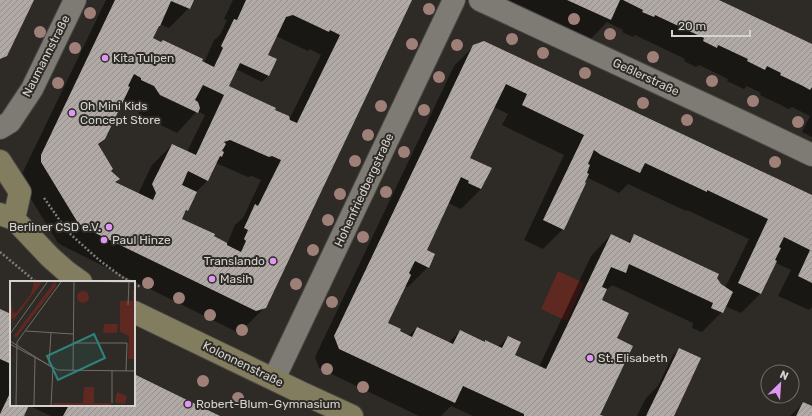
<svg xmlns="http://www.w3.org/2000/svg" width="812" height="416" viewBox="0 0 812 416" font-family="Rubik,sans-serif">
<style>
.green{fill:#5f2821}
.shadow{fill:#0007;fill-rule:evenodd}
.building{fill:url(#building-hatch);fill-rule:evenodd}
.lines{fill:none;stroke-linecap:round;stroke-linejoin:round}
.street-casing{stroke:#4b4945;stroke-width:24}
.secondary-casing{stroke:#4b4945;stroke-width:24}
.path{stroke:#7f7d79;stroke-width:2.5;stroke-dasharray:2 2;stroke-linecap:butt}
.street{stroke:#7e7a74;stroke-width:22}
.secondary{stroke:#837d5f;stroke-width:22}
.tree{fill:#9e8079}
.poi-dot{fill:#de98f3;stroke:#2e2b26;stroke-width:1.5}
.labels{text-anchor:middle;stroke-width:4;stroke-linejoin:round;paint-order:stroke}
.street-label{font-size:12px;fill:#d5d3d0;stroke:#2e2b26}
.poi-label{font-size:12px;fill:#d5d3d0;stroke:#2e2b26;text-anchor:start}
.inset-road{fill:none;stroke:#716e6a;stroke-width:1}
.view{fill:#2d847d;fill-opacity:0.15;stroke:#2d847d;stroke-width:2}
.inset-edge{fill:none;stroke:#d5d3d0;stroke-width:2}
</style>
<defs>
<pattern id="building-hatch" width="6" height="6" patternUnits="userSpaceOnUse"><rect width="6" height="6" fill="#b0a9a5"/><path d="M-1 1l2-2M0 6l6-6M5 7l2-2" fill="none" stroke="#948e8b"/></pattern>
</defs>
<rect width="100%" height="100%" fill="#2e2b26"/>
<polygon class="green" points="558,271 584,283 567,321 541,309"/>
<g class="shadow">
<path d="M106,0h87l-4,8 -20,20 -9,-4 -3,4 -5,10 52,25 10,-23 6,-5 7,-15 -3,-1 9,-19h178l-146,307 -21,21 -9,3 -168,-83 -9,-5 -37,-60v-7zM276,36l32,15 2,-2 11,6 -32,65 -15,-10 -46,-24 8,-17 26,13 6,-6 7,-16 -9,-4zM123,100l11,6 6,9 37,18 20,-22 8,4 -18,37 -15,-7 -20,20 -14,29 -23,-11 3,-4 -8,-8 -13,-25 7,-7zM216,163l32,14 4,-1 9,4 -18,38 -8,7 -8,19 -46,-25 2,-4 4,-5 9,-18 11,-11z"/>
<polygon points="504,0 717,0 812,45 812,86 807,86 812,88 812,137 802,132 810,116 792,107 789,109 760,95 761,93 747,86 744,89 727,81 728,79 699,65 696,67 684,61 685,59 635,35 633,37 622,32 623,30 607,22 590,40"/>
<path d="M474,46l338,151v110l-3,3 -31,-14 13,-26 -15,-7 -15,30 -20,20 -16,-7 -3,6 -20,20 -10,-4 1,-5 -81,-38 -7,7 -5,8 15,38 -16,77 2,1h-128l-22,-10 -10,10h-22l-100,-48 -4,-11 139,-291zM494,107l14,7 -6,11 62,30 -40,85 19,9 20,-20 23,-52 33,16 9,-9 58,27 1,-1 62,29 -24,49 -5,-3 -4,-7 -82,-42 -7,7 -16,-8 -20,21 -52,111 -25,-12 -6,-18 -10,10 -14,-4 -24,-12 -12,12 -31,-15 -9,8 -21,-12 17,-38 4,1 20,-20 -2,-17 22,-47 13,6 20,-20 9,-20 -21,-10z"/>
<polygon points="0,310 11,315 11,405 134,405 134,376 217,416 51,416 28,405 23,416 0,416"/>
<polygon points="679,349 673,416 637,416 646,398 658,386 673,355"/>
<polygon points="804,403 812,407 812,416 790,416"/>
</g>
<g class="building">
<polygon points="0,0 34,0 7,56 0,59"/>
<path d="M115,0h79l-4,9 -19,-8 -11,25h-1l-6,12 8,4 2,-2 40,19 -1,2 12,6 9,-19 -2,-2 13,-27 3,1 9,-20h166l-146,308 -10,3 -169,-82 -9,-6 -37,-61v-7zM293,15l36,17 1,-2 10,5 -43,88 -7,-3 -1,-4 -14,-6 1,-2 -47,-22 11,-23 29,13 8,-17 -9,-4 18,-38zM134,74l7,4v2l13,6 6,9 38,18 2,-5 -2,-6 -3,-2 8,-15 21,10 -28,60 -24,-11 -20,40 4,9 -3,7 -38,-18 5,-3 -9,-8 2,-2 -15,-25 7,-5 25,-52 -2,-1zM230,140l39,17 3,-1 9,4 -23,46 -3,-2 -11,24 4,2 -4,9 2,2 -5,11 -14,-7v-2l-13,-7 1,-2 -33,-15 4,-9 2,1 9,-19 -15,-7 6,-14 20,10 12,-25 2,1 2,-5 -2,-1 4,-7 -2,-2z"/>
<polygon points="567,0 620,0 611,20"/>
<polygon points="623,0 719,0 812,44 812,87 810,90 803,86 780,75 781,73 767,66 765,70 747,61 748,59 718,45 717,48 703,41 704,38 655,15 654,17 642,12 643,10"/>
<polygon points="484,41 812,195 812,283 798,276 810,250 784,237 779,247 781,248 775,260 777,261 761,294 738,283 768,219 707,190 707,192 645,163 640,173 601,155 594,150 588,164 590,165 587,173 589,174 585,182 586,183 564,230 543,220 584,135 522,105 527,94 506,84 470,158 492,168 481,189 468,183 469,181 461,177 427,250 435,254 429,268 415,261 409,273 411,275 388,323 401,329 400,331 412,337 417,327 453,344 460,330 485,342 485,340 502,348 508,336 521,342 515,355 546,369 611,234 630,243 634,234 719,274 717,278 721,284 733,292 723,313 711,308 713,303 629,264 626,273 611,267 602,287 607,289 602,300 629,313 617,338 633,346 600,415 604,416 524,416 524,414 463,386 455,403 339,349 334,336 473,45"/>
<polygon points="0,309 11,314 11,364 0,359"/>
<polygon points="679,348 701,358 674,416 646,416"/>
<polygon points="134,374 185,399 220,416 63,416 69,405 134,405"/>
<polygon points="11,391 11,405 29,405 24,416 0,416 0,414"/>
<polygon points="803,402 812,406 812,416 796,416"/>
</g>
<g class="lines">
<defs>
<g id="street">
<polyline points="480,0 747,124 812,155"/>
<polyline points="0,128 10,122 32,89 75,0"/>
<polyline points="274,379 454,0"/>
</g>
<g id="secondary">
<polyline points="0,161 20,192 14,219"/>
<polyline points="0,214 14,219 50,257 67,272 81,282"/>
<polyline points="134,312 302,393 352,416"/>
</g>
</defs>
<use href="#street" class="street-casing"/>
<use href="#secondary" class="secondary-casing"/>
<g class="path">
<polyline points="44,198 68,232 99,260 122,277 131,282"/>
<polyline points="0,252 36,282"/>
<polyline points="134,284 141,287"/>
</g>
<use href="#street" class="street"/>
<use href="#secondary" class="secondary"/>
</g>
<g class="tree">
<circle cx="429" cy="9" r="6"/>
<circle cx="90" cy="13" r="6"/>
<circle cx="574" cy="19" r="6"/>
<circle cx="40" cy="32" r="6"/>
<circle cx="610" cy="34" r="6"/>
<circle cx="512" cy="39" r="6"/>
<circle cx="412" cy="44" r="6"/>
<circle cx="457" cy="45" r="6"/>
<circle cx="75" cy="48" r="6"/>
<circle cx="543" cy="53" r="6"/>
<circle cx="653" cy="57" r="6"/>
<circle cx="585" cy="73" r="6"/>
<circle cx="439" cy="77" r="6"/>
<circle cx="712" cy="81" r="6"/>
<circle cx="58" cy="83" r="6"/>
<circle cx="753" cy="101" r="6"/>
<circle cx="643" cy="103" r="6"/>
<circle cx="381" cy="106" r="6"/>
<circle cx="424" cy="110" r="6"/>
<circle cx="687" cy="120" r="6"/>
<circle cx="798" cy="122" r="6"/>
<circle cx="368" cy="135" r="6"/>
<circle cx="404" cy="152" r="6"/>
<circle cx="355" cy="161" r="6"/>
<circle cx="775" cy="162" r="6"/>
<circle cx="386" cy="192" r="6"/>
<circle cx="340" cy="194" r="6"/>
<circle cx="328" cy="220" r="6"/>
<circle cx="363" cy="237" r="6"/>
<circle cx="313" cy="250" r="6"/>
<circle cx="148" cy="283" r="6"/>
<circle cx="296" cy="284" r="6"/>
<circle cx="179" cy="298" r="6"/>
<circle cx="332" cy="302" r="6"/>
<circle cx="210" cy="315" r="6"/>
<circle cx="242" cy="330" r="6"/>
<circle cx="327" cy="369" r="6"/>
<circle cx="203" cy="381" r="6"/>
<circle cx="363" cy="387" r="6"/>
<circle cx="238" cy="398" r="6"/>
</g>
<g class="poi-dot">
<circle cx="105" cy="58" r="4"/>
<circle cx="72" cy="113" r="4"/>
<circle cx="109" cy="227" r="4"/>
<circle cx="104" cy="240" r="4"/>
<circle cx="273" cy="261" r="4"/>
<circle cx="212" cy="279" r="4"/>
<circle cx="590" cy="358" r="4"/>
<circle cx="188" cy="404" r="4"/>
</g>
<g class="labels">
<g class="street-label">
<text transform="translate(46 56) rotate(-63)" y="4">Naumannstraße</text>
<text transform="translate(646 77) rotate(25)" y="4">Geßlerstraße</text>
<text transform="translate(364 190) rotate(-65)" y="4">Hohenfriedbergstraße</text>
<text transform="translate(243 364) rotate(26)" y="4">Kolonnenstraße</text>
</g>
<g class="poi-label">
<text x="113" y="62">Kita Tulpen</text>
<text x="80" y="110">Oh Mini Kids<tspan x="80" dy="14">Concept Store</tspan></text>
<text x="101" y="231" text-anchor="end">Berliner CSD e.V.</text>
<text x="112" y="244">Paul Hinze</text>
<text x="265" y="265" text-anchor="end">Translando</text>
<text x="220" y="283">Masih</text>
<text x="598" y="362">St. Elisabeth</text>
<text x="196" y="408">Robert-Blum-Gymnasium</text>
</g>
</g>
<g transform="translate(10 281)">
<rect width="125" height="125" fill="#2e2b26"/>
<path d="M24,0h9l-33,44 4,-8 -4,3v-29l3,21 3,1 15,-19zM45,0l1,5 -40,52 -2,-2zM123,9h2v69h-7l1,-23 -9,-4v-31h13zM67 16a6 6 0 1 1 12 0a6 6 0 1 1-12 0ZM94,43h14l-1,9h-14zM107,111l10,4 -2,8 -6,-1 7,3 -11,-4z" fill="#5f2821"/>
<path d="M74,106h10v16h17v3h-58v-3h30z" fill="#5f2821"/>
<path class="inset-road" d="M48,0l77,1M118,24l1,-23M16,50l47,3M0,53l38,-53M0,60l43,27M63,62h54l-1,28M0,63l48,26 77,1M39,83l2,-31M63,90l1,-89M102,90v32M24,124l1,-47M6,125l1,-64 44,-60M41,125l2,-38"/>
<path class="view" d="M84,53l11,24 -47,22 -11,-24z"/>
<rect width="125" height="125" class="inset-edge"/>
</g>
<g transform="translate(780 384) rotate(25)"><circle r="19" fill="#2e2b26" stroke="#716e6a"/>
<path d="M0-3L7 15L0 10L-7 15Z" fill="#de98f3"/>
<text y="-6" font-size="11" font-weight="bold" text-anchor="middle" fill="#d5d3d0">N</text>
</g>
<path d="M672 30v6h78v-6" fill="none" stroke="#d5d3d0" stroke-width="2"/>
<text x="678" y="30" font-size="12" fill="#d5d3d0" stroke="#2e2b26" stroke-width="3" paint-order="stroke">20 m</text>
</svg>
